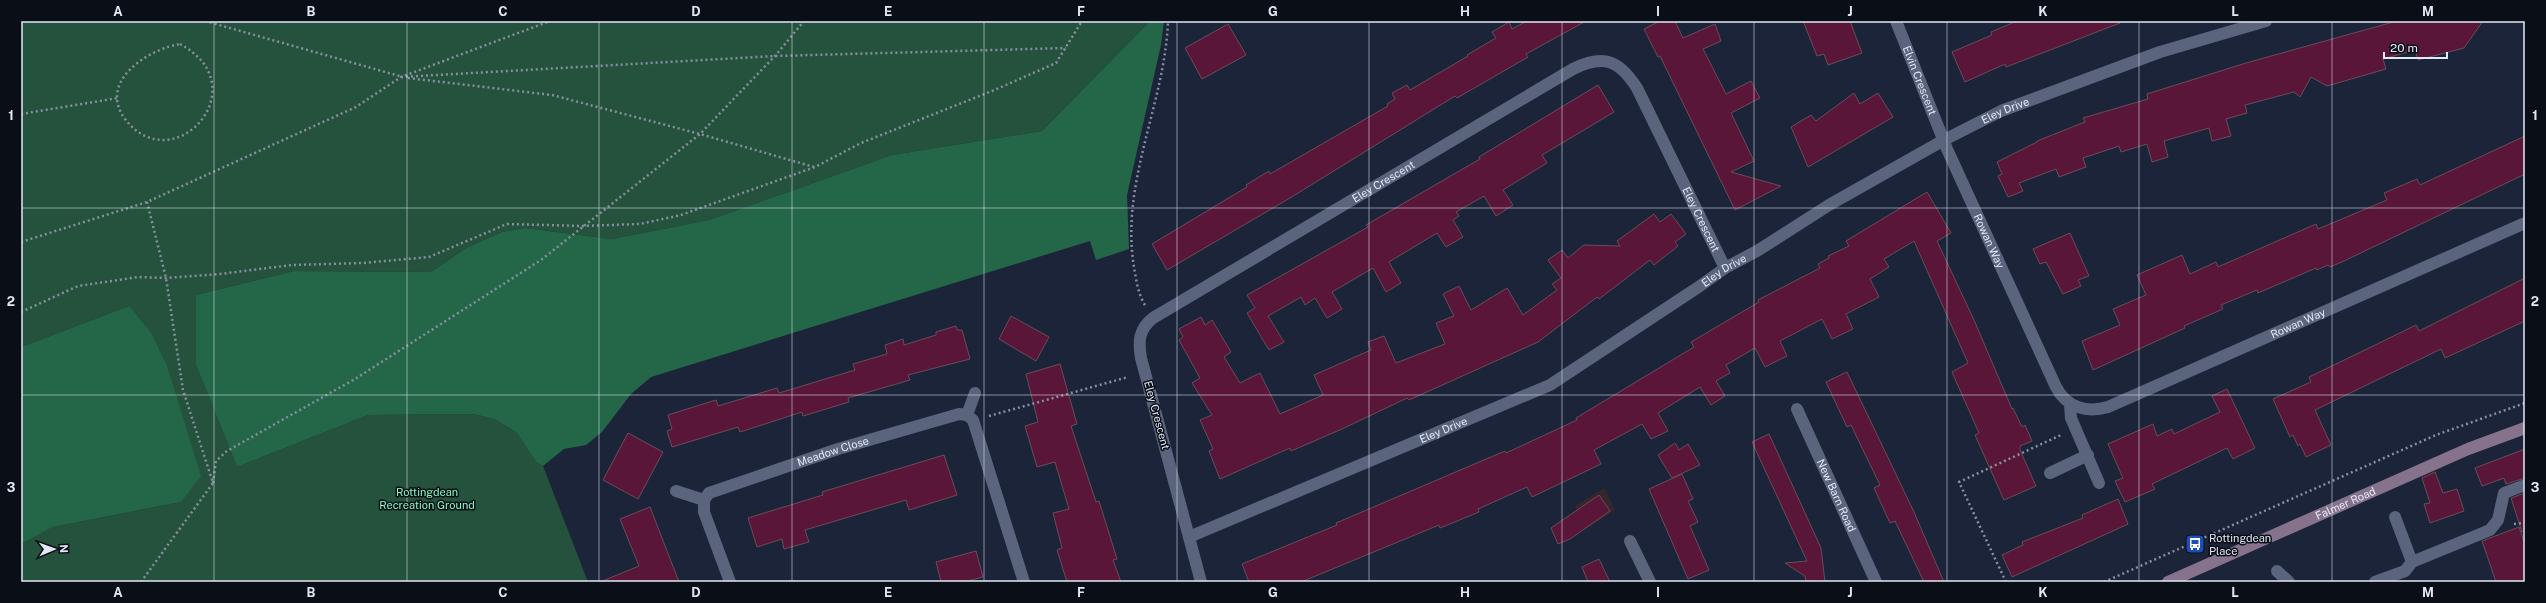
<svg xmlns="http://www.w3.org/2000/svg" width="2546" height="603" viewBox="0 0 2546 603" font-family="'Public Sans',sans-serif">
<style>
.industrial{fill:#38262d}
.green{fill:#25523c}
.forest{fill:#236648}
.building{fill:#5a1639;stroke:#684d58}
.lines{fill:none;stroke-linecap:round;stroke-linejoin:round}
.path{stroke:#888fa0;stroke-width:2.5;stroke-dasharray:2 3;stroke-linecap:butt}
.street{stroke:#5a647c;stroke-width:12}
.secondary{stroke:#86728b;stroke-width:12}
.grid{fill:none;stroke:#e2e8f6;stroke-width:1;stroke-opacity:0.55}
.labels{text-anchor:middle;stroke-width:3;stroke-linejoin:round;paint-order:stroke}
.street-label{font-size:11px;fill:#e2e8f6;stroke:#0a0e17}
.park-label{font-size:11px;fill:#85fbc2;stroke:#0a0e17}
.poi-label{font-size:11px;fill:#e2e8f6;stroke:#0a0e17;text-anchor:start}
.neatline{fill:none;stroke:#e2e8f6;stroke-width:1.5}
.grid-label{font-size:13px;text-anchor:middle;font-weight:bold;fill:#e2e8f6}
</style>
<rect width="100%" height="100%" fill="#1c2439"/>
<polygon class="industrial" points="1604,488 1615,510 1585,530 1575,506"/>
<polygon class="green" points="21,21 1150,21 1042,131 892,155 709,220 612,239 525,228 502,232 466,248 431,272 294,271 196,295 196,365 237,467 368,415 474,414 494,419 516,432 536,462 543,466 588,582 21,582 21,544 53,527 181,502 129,306 21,347"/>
<g class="forest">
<polygon points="1150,21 1164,21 1161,45 1127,195 1129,249 1096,260 1090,241 651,377 631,394 602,432 586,445 564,449 543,466 536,462 516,432 494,419 474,414 368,415 237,467 196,365 196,295 294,271 431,272 466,248 502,232 525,228 612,239 709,220 892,155 1042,131"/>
<polygon points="129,306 151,333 167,366 201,476 181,502 53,527 21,544 21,347"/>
</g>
<g class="building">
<polygon points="1527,21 1586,21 1526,54 1528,57 1457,98 1455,96 1290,198 1167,270 1152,244 1247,187 1246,185 1269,171 1270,174 1388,106 1387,104 1395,99 1392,93 1407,85 1410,90 1468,56 1467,55 1496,38 1492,32 1509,22 1512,29"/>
<polygon points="1660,21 1675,21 1683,38 1715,24 1721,41 1703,49 1726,94 1751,81 1760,98 1731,113 1754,161 1731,172 1781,186 1735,210 1660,56 1658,57 1644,29"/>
<polygon points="1803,21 1850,21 1862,53 1828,65 1824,54 1817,56"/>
<polygon points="2017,21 2120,21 2120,23 2006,67 2005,64 1965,82 1952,52 1992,35 1991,32"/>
<polygon points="2397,21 2483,21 2464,48 2418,60 2415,50 2383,59 2386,69 2327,86 2311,77 2300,97 2294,92 2245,105 2247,113 2226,119 2231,136 2212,141 2209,128 2164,141 2168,157 2152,162 2147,144 2121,152 2119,146 2083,158 2086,167 2059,177 2056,169 2019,183 2023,191 2008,197 1998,176 2002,174 1997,162 2037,142 2037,141 2085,122 2083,118 2148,99 2147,94 2246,63"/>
<polygon points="1228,24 1246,55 1202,79 1185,48"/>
<polygon points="1598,85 1614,112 1542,155 1547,163 1503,190 1513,205 1496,216 1484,196 1456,212 1459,216 1453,220 1463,237 1446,247 1437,233 1389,262 1401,283 1386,292 1373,268 1332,292 1342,309 1327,318 1315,298 1305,305 1301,297 1268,316 1284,342 1269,350 1247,313 1255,308 1247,295 1368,227 1366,225 1480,159 1479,157"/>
<polygon points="1854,93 1860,104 1878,93 1893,117 1808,167 1791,127 1811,115 1816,121"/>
<polygon points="2525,136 2525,174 2344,261 2330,267 2328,265 2317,270 2316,268 2258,293 2257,290 2221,305 2223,309 2184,326 2185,328 2093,370 2082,341 2120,325 2113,309 2146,295 2137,275 2182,255 2190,274 2216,262 2218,267 2316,224 2318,229 2387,200 2384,193 2417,179 2420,185"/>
<polygon points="1927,192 1951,233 1937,241 1974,320 2012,409 2013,408 2022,427 2025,425 2032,441 2020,446 2020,450 2036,486 2004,500 1975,435 1979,433 1952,372 1968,363 1914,241 1884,259 1889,267 1870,279 1879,297 1846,314 1853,329 1832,339 1822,319 1780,341 1787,356 1765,367 1755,348 1726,365 1730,373 1716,381 1725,396 1711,405 1700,387 1658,413 1668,431 1651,439 1642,424 1594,450 1601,464 1532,497 1527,487 1478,509 1479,512 1440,528 1439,525 1301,582 1249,582 1242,564 1337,525 1336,523 1505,451 1506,453 1577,420 1576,418 1694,347 1691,342 1759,302 1758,300 1820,268 1818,264 1829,258 1828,256 1849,246 1846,241"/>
<polygon points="1654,214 1660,222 1671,214 1686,234 1675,242 1678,246 1654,265 1650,260 1599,299 1597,297 1538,342 1409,400 1407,398 1342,429 1291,451 1290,448 1220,479 1209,451 1213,449 1200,420 1212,415 1192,383 1200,378 1179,340 1183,337 1179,329 1201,317 1205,325 1212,320 1231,352 1224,357 1240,383 1260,373 1280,414 1323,395 1314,375 1371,350 1368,342 1384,336 1396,363 1445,344 1436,323 1454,316 1443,294 1459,286 1471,310 1507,288 1523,315 1557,290 1552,284 1561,278 1548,260 1562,250 1568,258 1584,245 1620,246 1617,241"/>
<polygon points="2070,233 2089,276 2078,280 2081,286 2063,294 2046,262 2040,264 2033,249"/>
<polygon points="2525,278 2525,321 2445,358 2441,349 2315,410 2331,445 2306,457 2300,444 2298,446 2293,435 2290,437 2273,399 2311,382 2309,377 2367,349 2416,325 2419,331"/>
<polygon points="1011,316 1049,337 1036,361 999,339"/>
<polygon points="956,326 957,330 962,330 970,359 908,375 910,380 848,398 849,402 803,416 802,412 740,432 738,427 672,447 667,431 672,429 668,415 716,400 718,406 777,388 779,393 855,370 853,364 887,354 885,345 903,339 904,345 936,335 936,332"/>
<polygon points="1060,364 1077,424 1071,426 1096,502 1099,501 1117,559 1113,560 1121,582 1067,582 1057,550 1062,548 1053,513 1069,509 1055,462 1037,467 1025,426 1038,422 1026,374"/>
<polygon points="1847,372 1914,512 1944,582 1924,582 1895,521 1890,523 1874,488 1880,485 1851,425 1847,427 1826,382"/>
<polygon points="2227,389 2255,448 2233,459 2227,448 2152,484 2155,489 2125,502 2115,481 2123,478 2108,444 2153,424 2157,436 2172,429 2174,434 2220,412 2212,396"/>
<polygon points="628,433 663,452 638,499 603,480"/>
<polygon points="1769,434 1821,548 1825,582 1806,582 1805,576 1785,563 1807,561 1752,442"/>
<polygon points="1675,443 1679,450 1688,444 1700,465 1672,478 1658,455"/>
<polygon points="2525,449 2525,478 2506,484 2504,478 2482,486 2475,468"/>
<polygon points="944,455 957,495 909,510 906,500 805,530 809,542 784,549 782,539 757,547 748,518 823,495 822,492"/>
<polygon points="2435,472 2443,493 2457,489 2464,511 2430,523 2424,504 2430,503 2422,478"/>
<polygon points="1682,474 1693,499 1688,501 1698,522 1690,526 1709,570 1688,579 1649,489"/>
<polygon points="2525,493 2525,531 2522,532 2511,498"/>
<polygon points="1599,495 1610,511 1570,539 1558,544 1551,528"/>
<polygon points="2118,499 2128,524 2012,577 2002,555 2023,545 2022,542 2083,518 2082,515"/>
<polygon points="650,507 679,582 600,582 639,566 620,519"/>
<polygon points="2519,527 2525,545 2525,582 2496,582 2482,541"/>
<polygon points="976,551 983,577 964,582 941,582 936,562"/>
<polygon points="1599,559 1610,582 1588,582 1582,567"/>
</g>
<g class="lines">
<g class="path">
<polyline points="205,21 403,77"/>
<path d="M180,44c80,43 -7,138 -55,75 -28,-38 24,-70 55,-75z"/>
<polyline points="401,77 775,56 1066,48"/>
<polyline points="408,78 552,95 700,134 814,167"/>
<polyline points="21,114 118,98"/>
<polyline points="21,242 147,202 356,107 401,77 550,21"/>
<path d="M1145,305c-7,-11 -9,-26 -11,-38 -14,-85 31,-163 34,-246"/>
<polyline points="21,312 78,286 138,277 166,278 220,274 292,265 363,263 429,257 507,224 582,226 640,224 681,215 815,167 861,143 992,91 1056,63 1082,21"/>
<polyline points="989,416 1128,377"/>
<polyline points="213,483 216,461 227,451 355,379 541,260 700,134 775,56 804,21"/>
<polyline points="2514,524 2525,523"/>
<polyline points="141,582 213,483 183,390 166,278 147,202"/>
<polyline points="2006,582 1959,482 2061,435"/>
<polyline points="2104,582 2436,435 2525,403"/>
</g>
<g class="street">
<path id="s1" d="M1896,21l51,128 109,238c11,21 31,26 52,20l417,-184"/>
<polyline points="2070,404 2071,418 2099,483"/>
<path id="s2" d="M1797,409l79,173"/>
<polyline points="967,415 975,393"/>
<polyline points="2050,473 2088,455"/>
<polyline points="676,491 704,500"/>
<polyline points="2395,517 2412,562"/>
<path id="s3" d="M1189,537l361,-152 150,-99 25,-18 32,-17 72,-46 115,-65 57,-29 159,-59 106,-31"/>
<polyline points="1630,541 1650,582"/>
<polyline points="2277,571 2289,582"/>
<path id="s4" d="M730,582l-26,-70v-12l5,-7 129,-44 121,-35 8,1 6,5 51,162"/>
<path id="s5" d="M1201,582l-60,-224c-3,-17 -2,-29 12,-40l420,-249c31,-15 46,-9 64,19l88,180"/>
<polyline points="2375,582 2405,571 2412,562 2490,530 2498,520 2504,493 2525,485"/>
</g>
<path class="secondary" id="s6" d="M2168,582l300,-133 57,-21"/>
</g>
<path class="grid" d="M214,21v561M407,21v561M599,21v561M792,21v561M984,21v561M1177,21v561M1369,21v561M1562,21v561M1754,21v561M1947,21v561M2139,21v561M2332,21v561M21,208h2504M21,395h2504"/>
<defs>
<symbol id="bus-square" viewBox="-11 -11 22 22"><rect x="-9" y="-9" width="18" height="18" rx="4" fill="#1a4fb4" stroke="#0a0e17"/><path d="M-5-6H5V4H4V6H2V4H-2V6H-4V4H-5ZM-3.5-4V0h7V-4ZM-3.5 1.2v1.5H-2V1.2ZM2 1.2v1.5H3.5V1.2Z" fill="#fff"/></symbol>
</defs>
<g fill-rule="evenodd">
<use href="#bus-square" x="2184" y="533" width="22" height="22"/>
</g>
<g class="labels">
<g class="street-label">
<text dy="4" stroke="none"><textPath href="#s1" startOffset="64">Elvin Crescent</textPath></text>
<text dy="4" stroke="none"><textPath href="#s3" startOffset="924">Eley Drive</textPath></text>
<text dy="4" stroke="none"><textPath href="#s5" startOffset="544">Eley Crescent</textPath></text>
<text dy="4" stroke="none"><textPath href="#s5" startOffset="987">Eley Crescent</textPath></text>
<text dy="4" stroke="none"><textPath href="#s1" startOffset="239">Rowan Way</textPath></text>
<text dy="4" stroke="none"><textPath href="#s3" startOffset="600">Eley Drive</textPath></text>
<text dy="4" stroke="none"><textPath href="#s1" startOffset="668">Rowan Way</textPath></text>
<text transform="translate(1157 415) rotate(75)" y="4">Eley Crescent</text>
<text dy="4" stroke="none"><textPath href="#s3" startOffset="276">Eley Drive</textPath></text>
<text dy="4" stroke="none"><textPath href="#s4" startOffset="226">Meadow Close</textPath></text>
<text dy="4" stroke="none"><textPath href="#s2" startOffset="95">New Barn Road</textPath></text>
<text dy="4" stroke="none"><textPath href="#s6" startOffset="194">Falmer Road</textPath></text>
</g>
<g class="park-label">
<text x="427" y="496">Rottingdean<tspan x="427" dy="13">Recreation Ground</tspan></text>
</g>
<g class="poi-label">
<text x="2209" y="542">Rottingdean<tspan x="2209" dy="13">Place</tspan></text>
</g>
</g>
<rect width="2546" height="603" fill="none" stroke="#0a0e17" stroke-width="44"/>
<g transform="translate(54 549) rotate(88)" stroke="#0a0e17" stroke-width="3" paint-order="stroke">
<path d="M0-3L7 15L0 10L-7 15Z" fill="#e2e8f6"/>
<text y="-6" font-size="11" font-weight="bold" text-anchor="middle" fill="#e2e8f6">N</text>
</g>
<path d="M2384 52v6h63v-6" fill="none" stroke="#e2e8f6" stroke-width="2"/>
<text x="2390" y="52" font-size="12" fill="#e2e8f6" stroke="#0a0e17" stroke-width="3" paint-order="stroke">20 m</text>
<rect x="22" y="22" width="2502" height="559" class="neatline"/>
<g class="grid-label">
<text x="118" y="16">A</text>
<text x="311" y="16">B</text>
<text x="503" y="16">C</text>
<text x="696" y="16">D</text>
<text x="888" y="16">E</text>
<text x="1081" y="16">F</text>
<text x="1273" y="16">G</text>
<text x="1465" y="16">H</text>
<text x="1658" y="16">I</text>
<text x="1850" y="16">J</text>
<text x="2043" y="16">K</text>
<text x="2235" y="16">L</text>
<text x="2428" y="16">M</text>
<text x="11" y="120">1</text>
<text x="2535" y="120">1</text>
<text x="11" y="306">2</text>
<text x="2535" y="306">2</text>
<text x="11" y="492">3</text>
<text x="2535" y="492">3</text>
<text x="118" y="597">A</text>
<text x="311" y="597">B</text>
<text x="503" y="597">C</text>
<text x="696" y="597">D</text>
<text x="888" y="597">E</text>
<text x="1081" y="597">F</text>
<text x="1273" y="597">G</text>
<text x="1465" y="597">H</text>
<text x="1658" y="597">I</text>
<text x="1850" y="597">J</text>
<text x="2043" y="597">K</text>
<text x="2235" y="597">L</text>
<text x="2428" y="597">M</text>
</g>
</svg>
